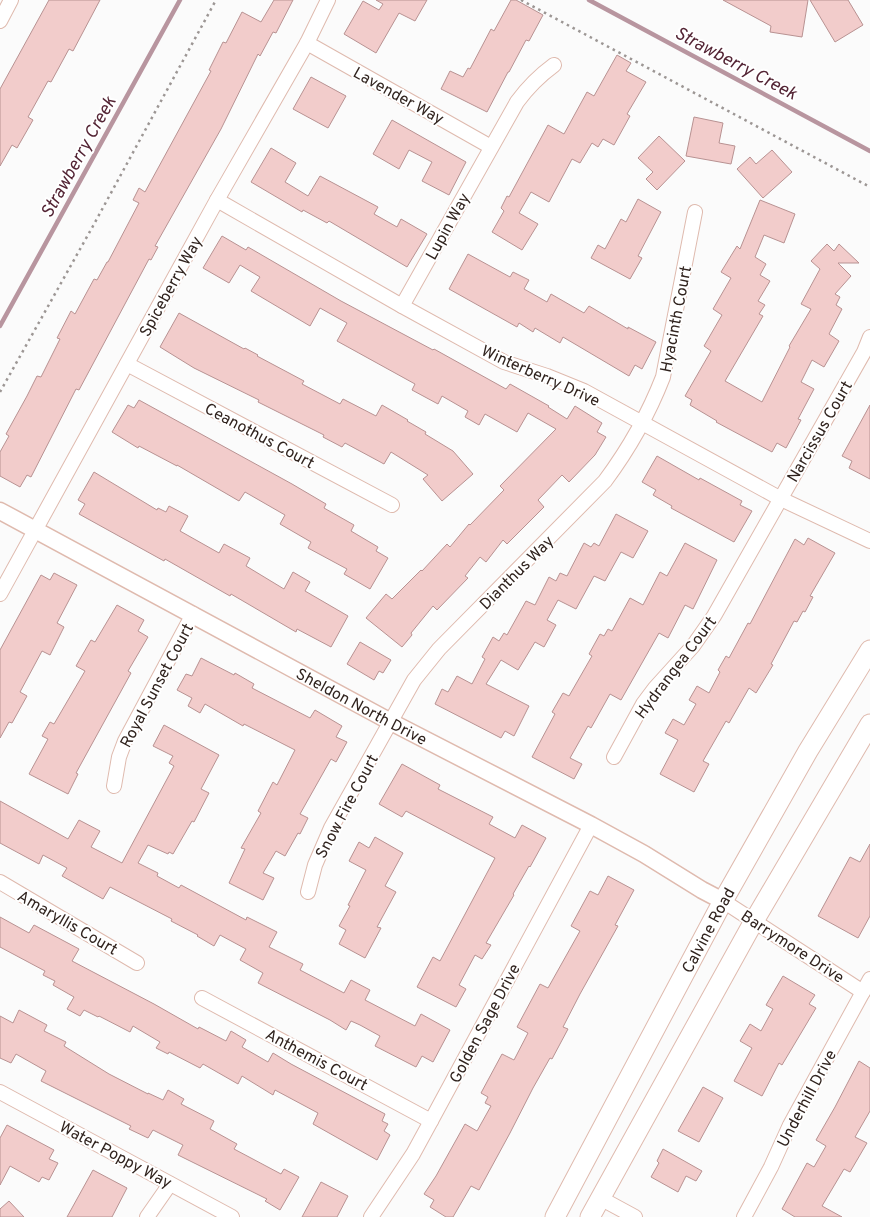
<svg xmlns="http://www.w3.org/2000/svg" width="870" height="1217" viewBox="0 0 870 1217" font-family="Overpass,sans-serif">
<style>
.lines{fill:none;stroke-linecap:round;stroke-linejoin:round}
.stream{stroke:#b8959f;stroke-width:4.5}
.building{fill:#f2cccb;stroke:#b89292}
.minor-casing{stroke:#dfbaae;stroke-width:16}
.tertiary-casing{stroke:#dfbaae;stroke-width:19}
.secondary-casing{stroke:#dfbaae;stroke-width:21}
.path{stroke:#9c9694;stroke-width:2.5;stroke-dasharray:2.5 4;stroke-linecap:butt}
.minor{stroke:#fff;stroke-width:14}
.tertiary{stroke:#fff;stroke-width:16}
.secondary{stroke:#fff;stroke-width:19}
.labels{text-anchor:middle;stroke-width:4;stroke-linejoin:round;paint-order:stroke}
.street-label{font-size:16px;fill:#31241f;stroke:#fff}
.water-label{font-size:18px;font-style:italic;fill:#532434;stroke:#fff}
</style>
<rect width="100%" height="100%" fill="#fbfbfb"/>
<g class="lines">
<g class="stream">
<polyline points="589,0 870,151"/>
<polyline points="0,326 180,0"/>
</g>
</g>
<g class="building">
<polygon points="49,0 100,0 73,51 69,49 51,82 48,81 28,117 33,120 17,148 12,145 0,166 0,89"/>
<polygon points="274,0 293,0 276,33 273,32 260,56 258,54 221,129 155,246 158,247 151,260 149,259 79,390 76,389 31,477 27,475 20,487 0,476 0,452 9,436 6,434 27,396 37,376 41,377 60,339 57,338 71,311 75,314 94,279 97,280 107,262 108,262 139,203 133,200 139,188 145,192 211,71 209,70 223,42 226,43 242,12 261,22"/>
<polygon points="376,0 427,0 415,21 399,13 376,53 344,34 363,1 379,10 383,4"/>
<polygon points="511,0 516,0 543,15 529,41 526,40 509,72 508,72 487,112 441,89 450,71 463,77 468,68 470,69 491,29 494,31"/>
<polygon points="723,0 808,0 802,37 770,32 771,26"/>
<polygon points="810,0 848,0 863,25 835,42"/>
<polygon points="617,55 631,63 626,71 646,82 627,114 630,116 614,145 603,139 598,147 592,143 580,163 572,159 549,202 531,192 519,213 538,224 522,250 492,232 504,211 501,208 507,196 509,197 548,125 564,134 587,92 594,96"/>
<polygon points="311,77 346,96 328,128 293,109"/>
<polygon points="694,117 723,123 719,143 735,146 731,164 686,156"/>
<polygon points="392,120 466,162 449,195 422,181 432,162 409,150 399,169 373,154"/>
<polygon points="659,136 685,161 657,190 646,179 653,172 638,158"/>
<polygon points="271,148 296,163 285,182 308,196 320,176 378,207 374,214 397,227 401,219 427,234 407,267 329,221 327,223 303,210 302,212 251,182"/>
<polygon points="772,150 792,172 763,198 737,169 750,157 756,164"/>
<polygon points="638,199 661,212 638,256 642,258 630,279 591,258 598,245 605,249 621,219 626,222"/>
<polygon points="760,200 795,214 784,243 764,235 755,257 766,264 760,275 770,281 758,301 765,305 759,314 763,316 725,381 762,402 790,347 789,346 811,309 801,304 820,269 811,261 827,244 834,251 839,244 859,263 838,263 851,276 835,294 840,297 836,305 842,309 829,334 839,341 824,367 812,360 801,382 814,389 798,419 801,420 786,448 777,443 772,452 716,422 717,421 690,405 692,400 685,396 711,351 704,346 722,315 713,309 731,278 721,272 737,246 740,249"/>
<polygon points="222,236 246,250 248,247 341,301 433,350 434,349 506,389 510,384 549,406 548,407 567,419 575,406 602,423 597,432 606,437 595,455 569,482 562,475 538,500 544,507 507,544 503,540 486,562 480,557 465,576 468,578 437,610 433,606 411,633 412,635 402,647 366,618 386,594 392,599 421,570 422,571 447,544 450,547 469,524 470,525 504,490 500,486 556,429 528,413 517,432 485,414 479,425 465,417 468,411 442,396 438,404 412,390 415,384 337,341 347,323 320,308 310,326 251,291 260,277 240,265 229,283 203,268"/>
<polygon points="468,254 510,277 513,272 529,280 524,289 547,302 551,294 584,313 589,306 628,329 628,327 656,342 642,369 635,365 629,376 563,337 560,343 535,328 533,332 519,323 517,327 449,289"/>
<polygon points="179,313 244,349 245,348 258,355 257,356 304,381 302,384 340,404 343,399 376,416 382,405 408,420 407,421 426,432 425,434 453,451 473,474 442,501 423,479 428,475 391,452 384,464 345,443 342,447 323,437 324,435 258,402 259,400 194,368 160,347"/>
<polygon points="139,400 292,484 326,504 324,508 354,525 351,531 378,547 376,551 388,558 370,589 344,574 347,569 308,548 311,542 280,524 285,515 245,492 239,501 177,465 177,466 139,446 138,448 112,432 128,405 134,408"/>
<polygon points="870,405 870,479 849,468 852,461 842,456"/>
<polygon points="657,456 699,480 700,478 742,501 740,505 752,511 734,542 671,508 672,506 653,495 656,490 642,482"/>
<polygon points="94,472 157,510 158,508 166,512 169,506 188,516 180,531 219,553 224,544 250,558 246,566 284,589 293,572 310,582 305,591 348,616 331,647 297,629 296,632 231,594 230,596 165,559 164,561 79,514 85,504 78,500"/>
<polygon points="616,514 648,531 633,558 621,552 605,581 594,576 576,609 558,600 547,620 556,625 544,647 535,642 518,670 501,660 486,684 529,706 514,736 505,731 501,738 435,704 442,689 448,692 457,676 472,684 485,659 482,657 493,637 499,641 504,633 507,635 526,601 535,605 549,577 556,581 560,573 567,576 584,543 591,547 594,543 599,546"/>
<polygon points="808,538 835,553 810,596 813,597 805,612 803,611 797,622 794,621 771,664 773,665 756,693 749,688 729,723 726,721 703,761 709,764 694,792 660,774 678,740 665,733 673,719 684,725 696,704 689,700 697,686 709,693 720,672 718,670 726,656 729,658 748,623 750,624 795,539 804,545"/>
<polygon points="685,543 717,560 693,609 685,605 668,638 659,633 621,700 610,694 591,728 588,726 570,758 582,764 574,779 532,757 555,714 552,712 563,693 569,696 592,656 589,654 600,634 604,636 608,629 612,631 630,598 643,605 660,572 667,576"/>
<polygon points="54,573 77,585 57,623 64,627 50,655 42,651 20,692 27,696 12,723 9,722 0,738 0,650 41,575 50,580"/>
<polygon points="117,605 144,620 138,631 148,637 128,671 131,673 76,773 78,774 68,794 29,774 48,739 42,736 50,722 54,724 85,671 76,666 91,640 95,642"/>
<polygon points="360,642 391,660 383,673 379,671 374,680 347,664"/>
<polygon points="201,658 234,675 235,673 254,684 252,688 310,718 315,710 342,726 336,737 347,742 336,762 331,759 300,814 308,818 300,834 298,833 285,856 276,851 263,873 274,878 263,900 229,883 245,849 241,848 261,813 258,811 273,782 277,785 295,750 244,724 243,726 205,704 200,713 188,706 192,698 177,690 186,674 192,676"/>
<polygon points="164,725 219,755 201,789 209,793 194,822 192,821 173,854 169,852 168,854 148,845 138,863 158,873 157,876 179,888 181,885 246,920 247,917 277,932 269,947 303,964 300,970 344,993 351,980 370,990 365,1000 415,1026 421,1014 450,1030 433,1062 422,1056 416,1067 375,1046 380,1036 360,1025 351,1021 346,1030 330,1020 258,983 263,973 240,960 246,949 220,935 214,946 197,936 198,935 171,921 172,919 110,887 103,899 62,876 67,868 43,855 39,864 0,843 0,801 68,839 79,820 100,831 91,847 122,863 174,766 169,763 173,756 153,746"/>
<polygon points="402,764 440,785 438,789 493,817 489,824 515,838 522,825 546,838 530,867 529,866 513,894 514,895 486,943 491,945 482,959 475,955 459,985 466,989 456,1007 417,987 433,957 440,961 495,858 406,811 402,817 379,804"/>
<polygon points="375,837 403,853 385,886 396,892 377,927 381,928 365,958 339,944 346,930 339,926 350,906 348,905 366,870 349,861 359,842 369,848"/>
<polygon points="870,844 870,916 858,938 818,916 850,857 860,862"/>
<polygon points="608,876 634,890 615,925 618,926 580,994 563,1027 568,1029 552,1059 550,1058 533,1088 510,1133 479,1190 471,1186 453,1217 446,1217 430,1207 434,1200 424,1194 436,1176 465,1124 477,1131 491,1106 485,1103 488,1097 481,1093 502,1054 514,1060 528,1033 517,1027 540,984 548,988 580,931 571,926 590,891 598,895"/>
<polygon points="0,917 29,933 34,925 79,949 72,961 154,1004 198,1029 199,1027 226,1041 231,1031 246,1040 242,1047 268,1062 273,1053 291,1064 385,1114 382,1121 388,1124 384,1131 390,1135 377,1160 313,1124 318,1113 275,1090 273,1095 242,1076 238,1084 203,1064 200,1068 169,1052 168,1054 156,1048 160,1042 133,1026 130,1032 99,1016 98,1017 84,1010 80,1016 67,1009 74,997 53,985 55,981 43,975 45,971 0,947"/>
<polygon points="783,976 815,995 809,1004 816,1008 782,1065 779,1063 762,1096 734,1081 752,1048 740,1041 750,1024 761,1031 773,1009 766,1005"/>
<polygon points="19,1010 47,1025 44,1031 66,1042 64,1046 109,1074 148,1094 148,1093 163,1100 168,1090 184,1099 181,1104 214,1121 210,1129 237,1144 234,1149 281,1174 284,1169 299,1177 280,1210 265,1201 267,1199 178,1155 183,1145 153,1130 148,1138 129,1129 131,1126 41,1081 46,1071 16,1054 11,1063 0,1058 0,1016 13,1023"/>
<polygon points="859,1061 870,1068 870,1111 855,1137 867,1143 850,1172 844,1169 822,1206 842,1217 795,1217 782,1209 807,1163 814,1167 826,1146 816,1140 835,1107"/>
<polygon points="703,1087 723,1098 699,1142 678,1131"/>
<polygon points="7,1125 54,1150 49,1159 58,1163 49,1180 42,1177 39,1182 10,1166 0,1185 0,1138"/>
<polygon points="663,1149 702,1171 696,1181 686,1176 678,1192 651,1177 659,1163 657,1161"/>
<polygon points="93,1170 127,1188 112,1217 67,1217"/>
<polygon points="321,1182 348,1196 337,1217 302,1217"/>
<polygon points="9,1201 24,1217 0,1217 0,1209"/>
</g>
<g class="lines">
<defs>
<g id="minor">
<polyline points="0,21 11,0"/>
<polyline points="307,43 491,147"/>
<polyline points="217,200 402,306 504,362 547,376 584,391 781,499 870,541"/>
<path d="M402,306l115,-204c11,-15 22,-26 37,-37"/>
<polyline points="127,364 392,505"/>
<polyline points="0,594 217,200 307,43 328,0"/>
<polyline points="614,757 643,704 655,688 693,646 714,616 864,352 870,337"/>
<polyline points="114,786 119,757 125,741 193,614"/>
<polyline points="0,882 137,963"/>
<path d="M308,892l7,-27 16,-37 83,-148 25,-31 166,-168c23,-31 44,-68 58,-104l32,-165"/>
<polyline points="723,901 863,992"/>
<polyline points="202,998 431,1121"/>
<polyline points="0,1092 232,1217"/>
<polyline points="600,1198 635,1217"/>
<polyline points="147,1217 170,1184"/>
<polyline points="371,1217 413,1154 431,1121 591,825"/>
<polyline points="744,1217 771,1167 790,1125 870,979"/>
</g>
<g id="tertiary">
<path id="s1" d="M0,511l391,211 200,103 53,29 58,36 21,11"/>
</g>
<g id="secondary">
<path id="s2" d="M555,1217l168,-316 85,-150 62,-101"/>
<polyline points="590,1217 754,921 870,724"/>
</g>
</defs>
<use href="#minor" class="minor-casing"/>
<use href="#tertiary" class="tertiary-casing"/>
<use href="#secondary" class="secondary-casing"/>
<g class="path">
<polyline points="521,0 870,187"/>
<polyline points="0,392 93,226 216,0"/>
</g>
<use href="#minor" class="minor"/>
<use href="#tertiary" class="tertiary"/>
<use href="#secondary" class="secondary"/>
</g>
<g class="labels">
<g class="street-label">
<text transform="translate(399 95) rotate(29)" y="6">Lavender Way</text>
<text transform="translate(447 226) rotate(-61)" y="6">Lupin Way</text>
<text transform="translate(170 286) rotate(-61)" y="6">Spiceberry Way</text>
<text transform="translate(675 319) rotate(-79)" y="6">Hyacinth Court</text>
<text transform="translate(541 375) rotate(24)" y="6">Winterberry Drive</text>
<text transform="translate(819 431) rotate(-60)" y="6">Narcissus Court</text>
<text transform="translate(260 435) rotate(28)" y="6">Ceanothus Court</text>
<text transform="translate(516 572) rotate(-45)" y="6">Dianthus Way</text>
<text transform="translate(675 667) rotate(-53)" y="6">Hydrangea Court</text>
<text transform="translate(156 685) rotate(-62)" y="6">Royal Sunset Court</text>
<text dy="6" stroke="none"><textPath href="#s1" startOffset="411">Sheldon North Drive</textPath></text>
<text transform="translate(346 806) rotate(-62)" y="6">Snow Fire Court</text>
<text transform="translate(68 922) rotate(30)" y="6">Amaryllis Court</text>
<text dy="6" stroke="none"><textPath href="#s2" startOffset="325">Calvine Road</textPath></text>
<text transform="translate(793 946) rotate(33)" y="6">Barrymore Drive</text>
<text transform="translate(484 1023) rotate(-62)" y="6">Golden Sage Drive</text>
<text transform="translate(317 1059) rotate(28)" y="6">Anthemis Court</text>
<text transform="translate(806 1098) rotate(-62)" y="6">Underhill Drive</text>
<text transform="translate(116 1154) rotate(28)" y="6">Water Poppy Way</text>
</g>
<g class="water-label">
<text transform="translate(736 63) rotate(28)" y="6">Strawberry Creek</text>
<text transform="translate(78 157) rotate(-61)" y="6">Strawberry Creek</text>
</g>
</g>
</svg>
